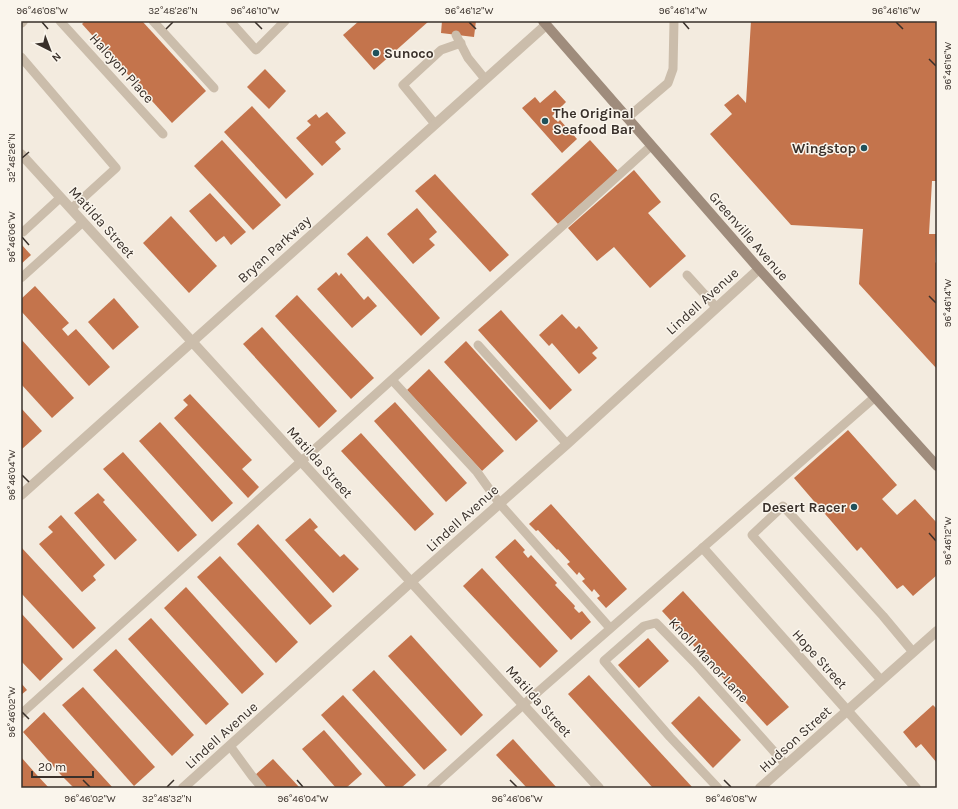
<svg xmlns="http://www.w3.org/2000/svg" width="958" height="809" viewBox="0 0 958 809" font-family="Karla,sans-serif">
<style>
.building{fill:#c4744c}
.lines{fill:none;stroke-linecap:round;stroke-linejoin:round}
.service{stroke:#cbbdab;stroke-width:9}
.minor{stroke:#cbbdab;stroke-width:10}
.secondary{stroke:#9f8c7c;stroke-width:10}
.ticks{fill:none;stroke:#39302a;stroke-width:1.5}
.poi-dot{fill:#20515a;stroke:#faf5ec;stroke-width:1.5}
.labels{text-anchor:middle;stroke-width:3;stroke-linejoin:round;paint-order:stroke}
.poi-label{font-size:14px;font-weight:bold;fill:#39302a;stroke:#faf5ec;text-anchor:start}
.street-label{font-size:14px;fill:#39302a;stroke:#faf5ec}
.neatline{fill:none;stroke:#39302a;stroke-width:1.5}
.ticks-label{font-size:10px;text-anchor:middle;fill:#39302a}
</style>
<rect width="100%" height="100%" fill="#f3ebdf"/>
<g class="building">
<polygon points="85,21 142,21 206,91 172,123 82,24"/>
<polygon points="359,21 429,21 374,70 343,35"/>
<polygon points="442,21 476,21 474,37 441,33"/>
<polygon points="751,21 937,21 937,181 932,181 929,234 936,234 935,262 937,264 937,369 859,284 863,229 791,225 710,134 732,114 724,105 738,94 746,103"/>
<polygon points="265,69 286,91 269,109 247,87"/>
<polygon points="555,90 566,102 552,116 558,122 560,120 577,139 562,153 522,108 535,97 540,103"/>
<polygon points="252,106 314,174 286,199 224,132"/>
<polygon points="327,112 346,133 335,142 341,149 322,166 296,138 311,125 307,121 316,114 319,118"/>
<polygon points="222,140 281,205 253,230 194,166"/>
<polygon points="590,140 618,171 558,224 531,194"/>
<polygon points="634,170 661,202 648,213 686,256 650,288 614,247 597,261 568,228"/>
<polygon points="435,174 509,255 490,272 415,191"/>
<polygon points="210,193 246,232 231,245 224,236 216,242 189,211"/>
<polygon points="417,208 437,232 429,239 435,245 413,264 387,234"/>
<polygon points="171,216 217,266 189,293 143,243"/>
<polygon points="367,236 440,318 421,336 347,254"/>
<polygon points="21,244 31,255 21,264"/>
<polygon points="336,272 339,276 341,273 364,300 368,296 377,306 352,328 317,289"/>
<polygon points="35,286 69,323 62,329 68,336 76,329 110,367 89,386 21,311 21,299"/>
<polygon points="297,295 374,378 351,399 275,316"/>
<polygon points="114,298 139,327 113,350 88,322"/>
<polygon points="501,310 572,390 550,410 478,330"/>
<polygon points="562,314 576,329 579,326 598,348 592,353 597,358 579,374 552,343 549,346 539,335"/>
<polygon points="262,327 337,411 319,428 243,344"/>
<polygon points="21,339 74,398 52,418 21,384"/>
<polygon points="466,341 538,421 516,441 444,362"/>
<polygon points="429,369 504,451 482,471 407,390"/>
<polygon points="190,394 252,460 242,469 259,487 248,498 174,418 188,405 183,400"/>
<polygon points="395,402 467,483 446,502 374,421"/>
<polygon points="21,408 42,431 22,449 21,448"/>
<polygon points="160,422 233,503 212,522 139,441"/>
<polygon points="848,430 897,485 882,499 897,515 915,499 937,523 937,575 913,596 903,585 897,589 861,547 857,551 794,478"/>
<polygon points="361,433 434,514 415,531 341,451"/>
<polygon points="123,452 197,535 178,552 103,469"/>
<polygon points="98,493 105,500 103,502 137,540 115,560 74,513"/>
<polygon points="551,504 627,589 606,608 597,598 600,596 594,589 592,592 582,581 585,579 579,572 577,575 567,564 570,562 558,549 557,550 538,530 536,531 529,524"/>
<polygon points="61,515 105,565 93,576 96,580 82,592 39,544 53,532 48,527"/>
<polygon points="310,518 318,527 314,530 316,532 340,557 344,554 359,569 333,593 285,540"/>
<polygon points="258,524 332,606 310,625 237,544"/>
<polygon points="515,539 525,550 523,552 528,558 531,555 557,583 555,585 575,606 574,608 579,613 582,611 591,622 571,640 495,557"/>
<polygon points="21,547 96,628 73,649 21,593"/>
<polygon points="220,556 298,642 276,663 197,577"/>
<polygon points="482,568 558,651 540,668 463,586"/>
<polygon points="186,587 264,674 242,694 164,608"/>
<polygon points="683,591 789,707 767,726 662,611"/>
<polygon points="21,613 63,659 40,681 21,661"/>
<polygon points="151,618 229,704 206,725 128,639"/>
<polygon points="411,635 483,715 461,736 388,656"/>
<polygon points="648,638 669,661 639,688 618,665"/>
<polygon points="116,649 194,735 172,756 93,670"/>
<polygon points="374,670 447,750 424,770 352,690"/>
<polygon points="589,675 693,788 653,788 568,694"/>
<polygon points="21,683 27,690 21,695"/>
<polygon points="83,687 155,767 134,786 62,705"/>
<polygon points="343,695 416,775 401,788 387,788 321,715"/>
<polygon points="699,696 741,740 713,768 671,723"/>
<polygon points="933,705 937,709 937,763 921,744 916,748 903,732"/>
<polygon points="44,712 83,755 113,788 74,788 61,775 23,732"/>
<polygon points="324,730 362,774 346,788 336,788 302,749"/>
<polygon points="513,739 557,788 527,788 496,755"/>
<polygon points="21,757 36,774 49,788 21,788"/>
<polygon points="273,759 300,788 266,788 254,776"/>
</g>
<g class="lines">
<g class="service">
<polyline points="60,21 163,134"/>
<polyline points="153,21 214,88"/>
<polyline points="230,21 256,50 285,21"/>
<polyline points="456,35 468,58 485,79"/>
<polyline points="21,57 116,168 71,209"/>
<polyline points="627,118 668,83 673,69 674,21"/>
<polyline points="435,124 403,85 441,50 461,43"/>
<polyline points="23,232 60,198"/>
<polyline points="687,275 716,307"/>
<polyline points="21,278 83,222"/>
<polyline points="478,345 567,444"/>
<polyline points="392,380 477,472 500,504 610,628"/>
<polyline points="881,680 752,535 783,506 883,616 913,652"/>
<polyline points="21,714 651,146"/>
<polyline points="230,746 252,776 262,788"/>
<polyline points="431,788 523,705 875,397"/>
<polyline points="718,788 670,737 604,661 644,626 656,623 695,663 786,765"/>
</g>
<g class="minor">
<polyline points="21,23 23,21"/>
<polyline points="21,154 599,788"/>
<polyline points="21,495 546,25"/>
<polyline points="703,548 916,788"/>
<polyline points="183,788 411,582 567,444 759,269"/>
<polyline points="760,788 937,631"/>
</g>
<polyline class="secondary" points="543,21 759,269 937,466"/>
</g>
<path class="ticks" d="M42,22l6,7M255,22l7,7M469,22l7,7M683,22l6,7M896,22l7,7M166,29l7,-7M929,59l7,7M22,158l7,-6M22,237l7,8M929,296l7,7M22,475l7,7M929,533l7,8M22,712l7,7M83,780l7,7M297,780l6,7M510,780l7,7M724,780l7,7M167,787l7,-7"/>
<g class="poi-dot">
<circle cx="376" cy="53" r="4"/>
<circle cx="545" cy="121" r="4"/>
<circle cx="864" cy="148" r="4"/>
<circle cx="854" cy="507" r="4"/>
</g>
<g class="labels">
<g class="poi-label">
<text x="384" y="58">Sunoco</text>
<text x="553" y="118">The Original<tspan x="553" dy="16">Seafood Bar</tspan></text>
<text x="856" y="153" text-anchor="end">Wingstop</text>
<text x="846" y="512" text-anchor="end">Desert Racer</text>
</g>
<g class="street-label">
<text transform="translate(122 68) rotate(48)" y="5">Halcyon Place</text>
<text transform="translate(102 222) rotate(48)" y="5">Matilda Street</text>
<text transform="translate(749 236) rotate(49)" y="5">Greenville Avenue</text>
<text transform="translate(274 249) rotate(-42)" y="5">Bryan Parkway</text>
<text transform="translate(702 301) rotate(-42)" y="5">Lindell Avenue</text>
<text transform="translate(320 462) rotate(48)" y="5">Matilda Street</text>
<text transform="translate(462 518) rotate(-42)" y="5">Lindell Avenue</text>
<text transform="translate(820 659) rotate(48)" y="5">Hope Street</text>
<text transform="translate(709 660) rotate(47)" y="5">Knoll Manor Lane</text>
<text transform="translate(539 701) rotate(48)" y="5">Matilda Street</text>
<text transform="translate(221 735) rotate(-42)" y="5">Lindell Avenue</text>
<text transform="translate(795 739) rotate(-42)" y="5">Hudson Street</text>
</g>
</g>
<rect width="958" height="809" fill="none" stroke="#faf5ec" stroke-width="44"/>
<g transform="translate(50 50) rotate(138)" stroke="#faf5ec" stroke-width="3" paint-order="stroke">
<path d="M0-3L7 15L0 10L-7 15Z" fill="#39302a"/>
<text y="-6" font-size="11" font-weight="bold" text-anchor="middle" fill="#39302a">N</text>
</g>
<path d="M32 771v6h61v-6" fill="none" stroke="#39302a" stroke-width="2"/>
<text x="38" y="771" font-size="12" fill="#39302a" stroke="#faf5ec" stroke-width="3" paint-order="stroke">20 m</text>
<rect x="22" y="22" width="914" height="765" class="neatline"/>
<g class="ticks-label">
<text x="42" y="14">96°46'08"W</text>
<text x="173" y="14">32°48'26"N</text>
<text x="255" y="14">96°46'10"W</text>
<text x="469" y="14">96°46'12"W</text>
<text x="683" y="14">96°46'14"W</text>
<text x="896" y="14">96°46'16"W</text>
<text transform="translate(947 66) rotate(-90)" y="4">96°46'16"W</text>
<text transform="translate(11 158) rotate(-90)" y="4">32°48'26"N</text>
<text transform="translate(11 237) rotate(-90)" y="4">96°46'06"W</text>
<text transform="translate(947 303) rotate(-90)" y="4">96°46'14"W</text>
<text transform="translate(11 475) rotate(-90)" y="4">96°46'04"W</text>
<text transform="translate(947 541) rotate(-90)" y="4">96°46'12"W</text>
<text transform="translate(11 712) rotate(-90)" y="4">96°46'02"W</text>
<text x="90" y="802">96°46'02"W</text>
<text x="167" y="802">32°48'32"N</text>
<text x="303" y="802">96°46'04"W</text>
<text x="517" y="802">96°46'06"W</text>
<text x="731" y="802">96°46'08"W</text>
</g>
</svg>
